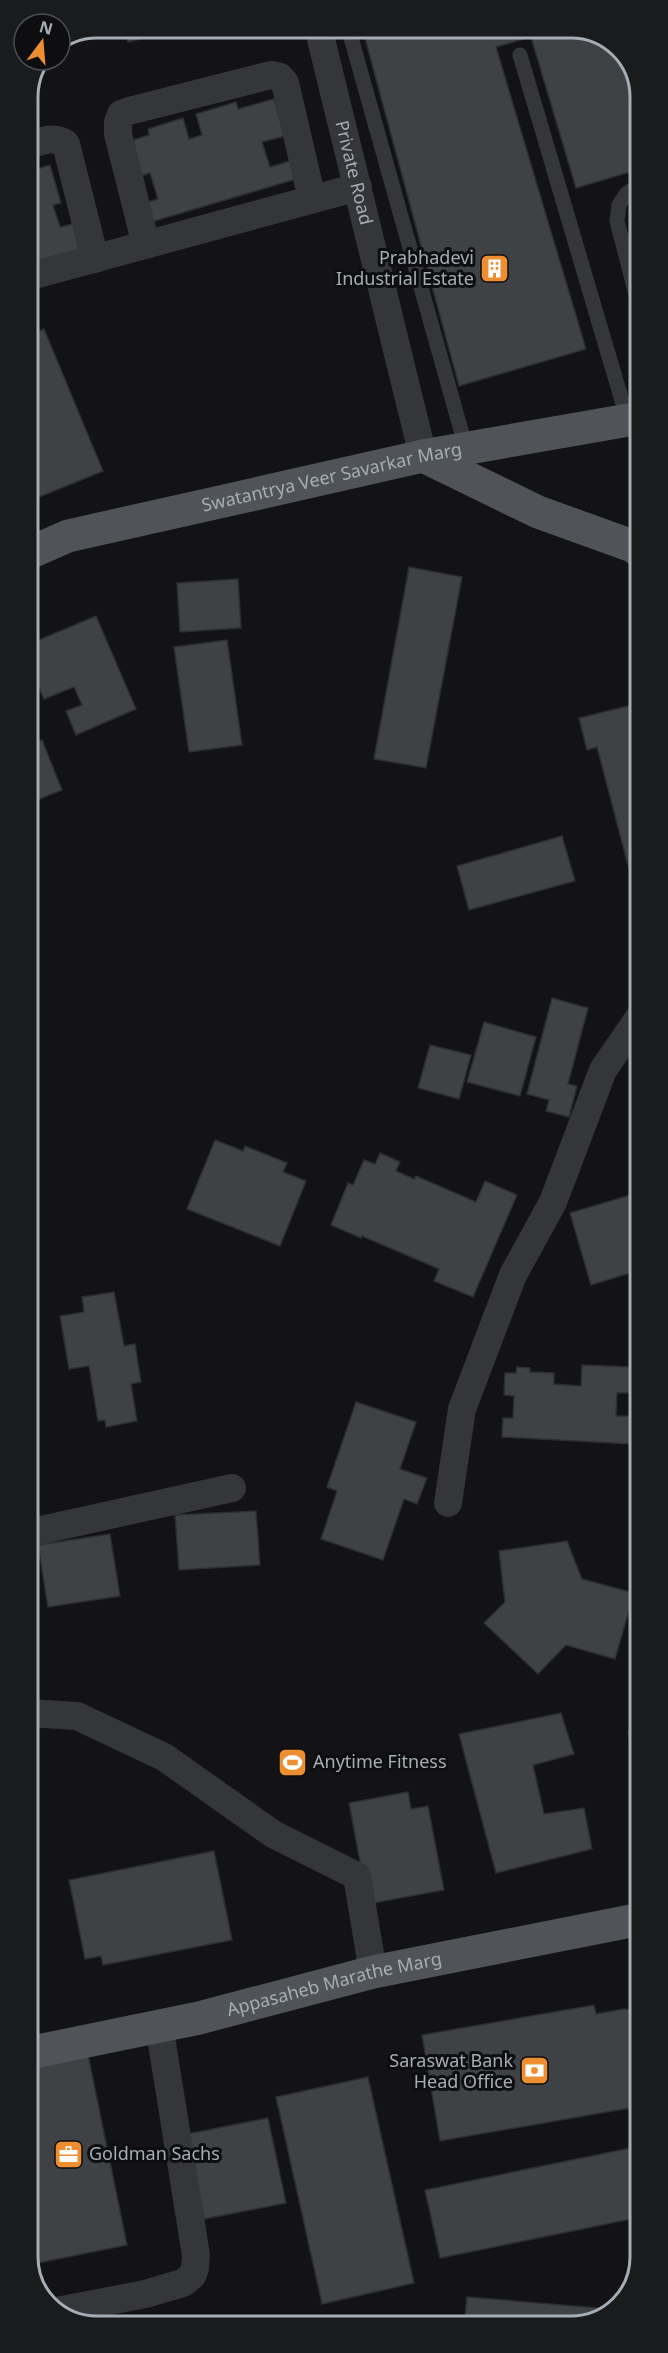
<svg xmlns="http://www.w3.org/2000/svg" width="668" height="2353" viewBox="0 0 668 2353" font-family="'Noto Sans',sans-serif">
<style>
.building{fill:#3f4245;stroke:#2d2e31;stroke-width:1.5}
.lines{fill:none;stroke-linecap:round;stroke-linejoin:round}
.service{stroke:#34363a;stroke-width:15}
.minor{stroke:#34363a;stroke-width:28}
.primary{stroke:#505459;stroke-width:33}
.labels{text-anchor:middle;stroke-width:6;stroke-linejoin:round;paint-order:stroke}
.street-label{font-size:18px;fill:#a5adb5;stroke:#0e0e10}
.poi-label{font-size:18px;fill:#a5adb5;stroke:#0e0e10;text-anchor:end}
.rim{fill:none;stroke:#a5adb5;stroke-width:3}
</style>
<rect width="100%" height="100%" fill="#131315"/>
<g class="building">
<polygon points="124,27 167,27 168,32 128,42"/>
<polygon points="362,27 580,28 617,45 640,94 640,169 576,188 531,37 496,47 586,349 459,386"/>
<polygon points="274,99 285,136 262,142 270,167 290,161 296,179 151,222 145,203 158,199 150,173 137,177 127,142 149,135 148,129 183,118 189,139 202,135 196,114 236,102 238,109"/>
<polygon points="50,165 61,203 53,205 60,227 73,224 80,250 27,264 27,172"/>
<polygon points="44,329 103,471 27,502 27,336"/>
<polygon points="409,567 462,577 426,768 374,759"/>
<polygon points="238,579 241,628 180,632 177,583"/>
<polygon points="96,616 136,709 76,735 66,711 82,705 74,687 44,699 27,660 27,645"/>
<polygon points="227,640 242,745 189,752 174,647"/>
<polygon points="640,703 640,891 635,892 597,747 587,750 579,718"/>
<polygon points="42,740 62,790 27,804 27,745"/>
<polygon points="562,836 575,881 469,910 457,866"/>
<polygon points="552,998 588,1008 568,1084 577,1086 569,1117 546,1111 549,1100 527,1094"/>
<polygon points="484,1022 536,1037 520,1096 467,1082"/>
<polygon points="430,1045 471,1055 459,1099 418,1088"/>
<polygon points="215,1140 243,1151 245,1146 287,1163 283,1172 306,1181 280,1246 187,1209"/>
<polygon points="380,1153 400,1162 396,1171 414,1179 416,1176 476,1202 485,1181 517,1195 473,1297 434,1281 439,1269 362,1236 361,1238 331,1225 348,1183 353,1185 364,1160 375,1164"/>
<polygon points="640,1192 640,1270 591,1285 570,1213"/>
<polygon points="114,1292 124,1346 135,1344 141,1382 131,1384 137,1421 106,1427 105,1420 98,1421 89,1366 69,1369 60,1316 84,1312 82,1297"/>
<polygon points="582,1365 631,1367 629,1393 617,1393 616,1416 632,1416 631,1444 502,1437 503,1418 513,1418 514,1396 504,1395 505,1373 516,1373 517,1367 530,1368 530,1372 554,1373 554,1384 581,1386"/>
<polygon points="356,1402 416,1422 400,1469 427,1478 417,1504 404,1499 383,1560 321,1539 337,1491 327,1487"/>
<polygon points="256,1511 260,1565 179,1570 175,1515"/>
<polygon points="110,1534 120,1596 48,1607 38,1545"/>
<polygon points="567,1541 582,1579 634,1593 615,1659 566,1645 538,1674 484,1623 505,1602 499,1551"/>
<polygon points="561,1713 574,1754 533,1765 544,1814 584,1808 592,1849 496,1873 459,1734"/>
<polygon points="641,1729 641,1822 628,1731"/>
<polygon points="408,1792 411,1809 428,1806 444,1890 368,1904 349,1803"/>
<polygon points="214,1851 232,1940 103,1965 101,1956 85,1959 69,1880"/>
<polygon points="594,2005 596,2014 624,2009 641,2011 641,2106 440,2141 422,2035"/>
<polygon points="87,2050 127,2245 28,2265 28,2062"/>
<polygon points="368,2077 414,2283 322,2304 276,2097"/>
<polygon points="268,2118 286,2203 204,2219 187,2134"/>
<polygon points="641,2146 641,2217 440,2258 425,2190"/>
<polygon points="467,2297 610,2309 585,2325 464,2325"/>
</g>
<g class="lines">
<g class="service">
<polyline points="348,27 466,448"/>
<polyline points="520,55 628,421"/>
<polyline points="640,184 626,194 619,205 617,221 640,310"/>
</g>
<g class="minor">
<path id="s1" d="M318,27l105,429"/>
<path d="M27,145c13,-3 27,-10 39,-1l29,115"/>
<polyline points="146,245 118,134 118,122 121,114 129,111 271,75 280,77 285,83 312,199"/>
<polyline points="27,277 358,187"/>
<polyline points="448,1503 462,1409 513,1275 553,1202 603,1070 640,1016"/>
<polyline points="28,1533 232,1488"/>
<polyline points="28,1713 77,1716 164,1757 273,1834 357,1876 373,1972"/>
<polyline points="57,2311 145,2294 183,2283 192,2276 195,2268 196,2255 159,2025"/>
</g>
<g class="primary">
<polyline points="423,456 538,512 635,547 640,552"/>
<path id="s2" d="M27,554l41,-18 174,-39 181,-41 217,-38"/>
<path id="s3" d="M28,2053l171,-35 174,-46 268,-53"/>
</g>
</g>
<defs>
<symbol id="building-square" viewBox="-11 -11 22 22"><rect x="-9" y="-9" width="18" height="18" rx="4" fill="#ef8e31" stroke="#0e0e10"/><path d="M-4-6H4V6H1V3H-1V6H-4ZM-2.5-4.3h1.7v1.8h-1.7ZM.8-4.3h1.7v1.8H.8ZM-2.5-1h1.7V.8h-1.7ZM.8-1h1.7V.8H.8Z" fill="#fff"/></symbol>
<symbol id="stadium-square" viewBox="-11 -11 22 22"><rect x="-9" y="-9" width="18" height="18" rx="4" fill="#ef8e31" stroke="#0e0e10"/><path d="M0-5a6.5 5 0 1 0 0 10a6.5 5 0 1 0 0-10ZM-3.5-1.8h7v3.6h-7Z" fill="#fff"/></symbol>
<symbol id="bank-square" viewBox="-11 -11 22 22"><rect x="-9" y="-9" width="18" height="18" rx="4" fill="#ef8e31" stroke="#0e0e10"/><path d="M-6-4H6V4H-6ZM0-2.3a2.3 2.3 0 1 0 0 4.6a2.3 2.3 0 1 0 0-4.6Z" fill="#fff"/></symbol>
<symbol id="office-square" viewBox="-11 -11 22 22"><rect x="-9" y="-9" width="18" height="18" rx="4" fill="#ef8e31" stroke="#0e0e10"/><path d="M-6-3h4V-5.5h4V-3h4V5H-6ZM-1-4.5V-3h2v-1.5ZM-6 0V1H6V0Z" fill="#fff"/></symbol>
</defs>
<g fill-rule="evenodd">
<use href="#building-square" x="478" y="252" width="33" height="33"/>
<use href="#stadium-square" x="276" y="1746" width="33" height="33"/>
<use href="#bank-square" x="518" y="2054" width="33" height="33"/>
<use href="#office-square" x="52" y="2138" width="33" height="33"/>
</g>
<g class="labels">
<g class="street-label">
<text dy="6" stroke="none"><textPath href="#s1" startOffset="150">Private Road</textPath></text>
<text dy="6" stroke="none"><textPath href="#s2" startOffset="315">Swatantrya Veer Savarkar Marg</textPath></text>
<text dy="6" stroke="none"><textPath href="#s3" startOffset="314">Appasaheb Marathe Marg</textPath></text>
</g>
<g class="poi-label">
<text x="474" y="264">Prabhadevi<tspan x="474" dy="21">Industrial Estate</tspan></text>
<text x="313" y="1768" text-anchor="start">Anytime Fitness</text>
<text x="513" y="2067">Saraswat Bank<tspan x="513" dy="21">Head Office</tspan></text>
<text x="89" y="2160" text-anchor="start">Goldman Sachs</text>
</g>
</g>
<path d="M0 0H668V2353H0ZM97 38H571A59 59 0 0 1 630 97V2257A59 59 0 0 1 571 2316H97A59 59 0 0 1 38 2257V97A59 59 0 0 1 97 38Z" fill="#1a1b1d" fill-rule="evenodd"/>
<path class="rim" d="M97 38H571A59 59 0 0 1 630 97V2257A59 59 0 0 1 571 2316H97A59 59 0 0 1 38 2257V97A59 59 0 0 1 97 38Z"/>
<g transform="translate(42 42) rotate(16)"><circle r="28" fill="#0e0e10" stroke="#4a4e52" stroke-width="1.5"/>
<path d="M0-4.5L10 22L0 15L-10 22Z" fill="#ef8e31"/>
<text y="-9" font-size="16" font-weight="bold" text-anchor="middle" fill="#a5adb5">N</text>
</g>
</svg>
